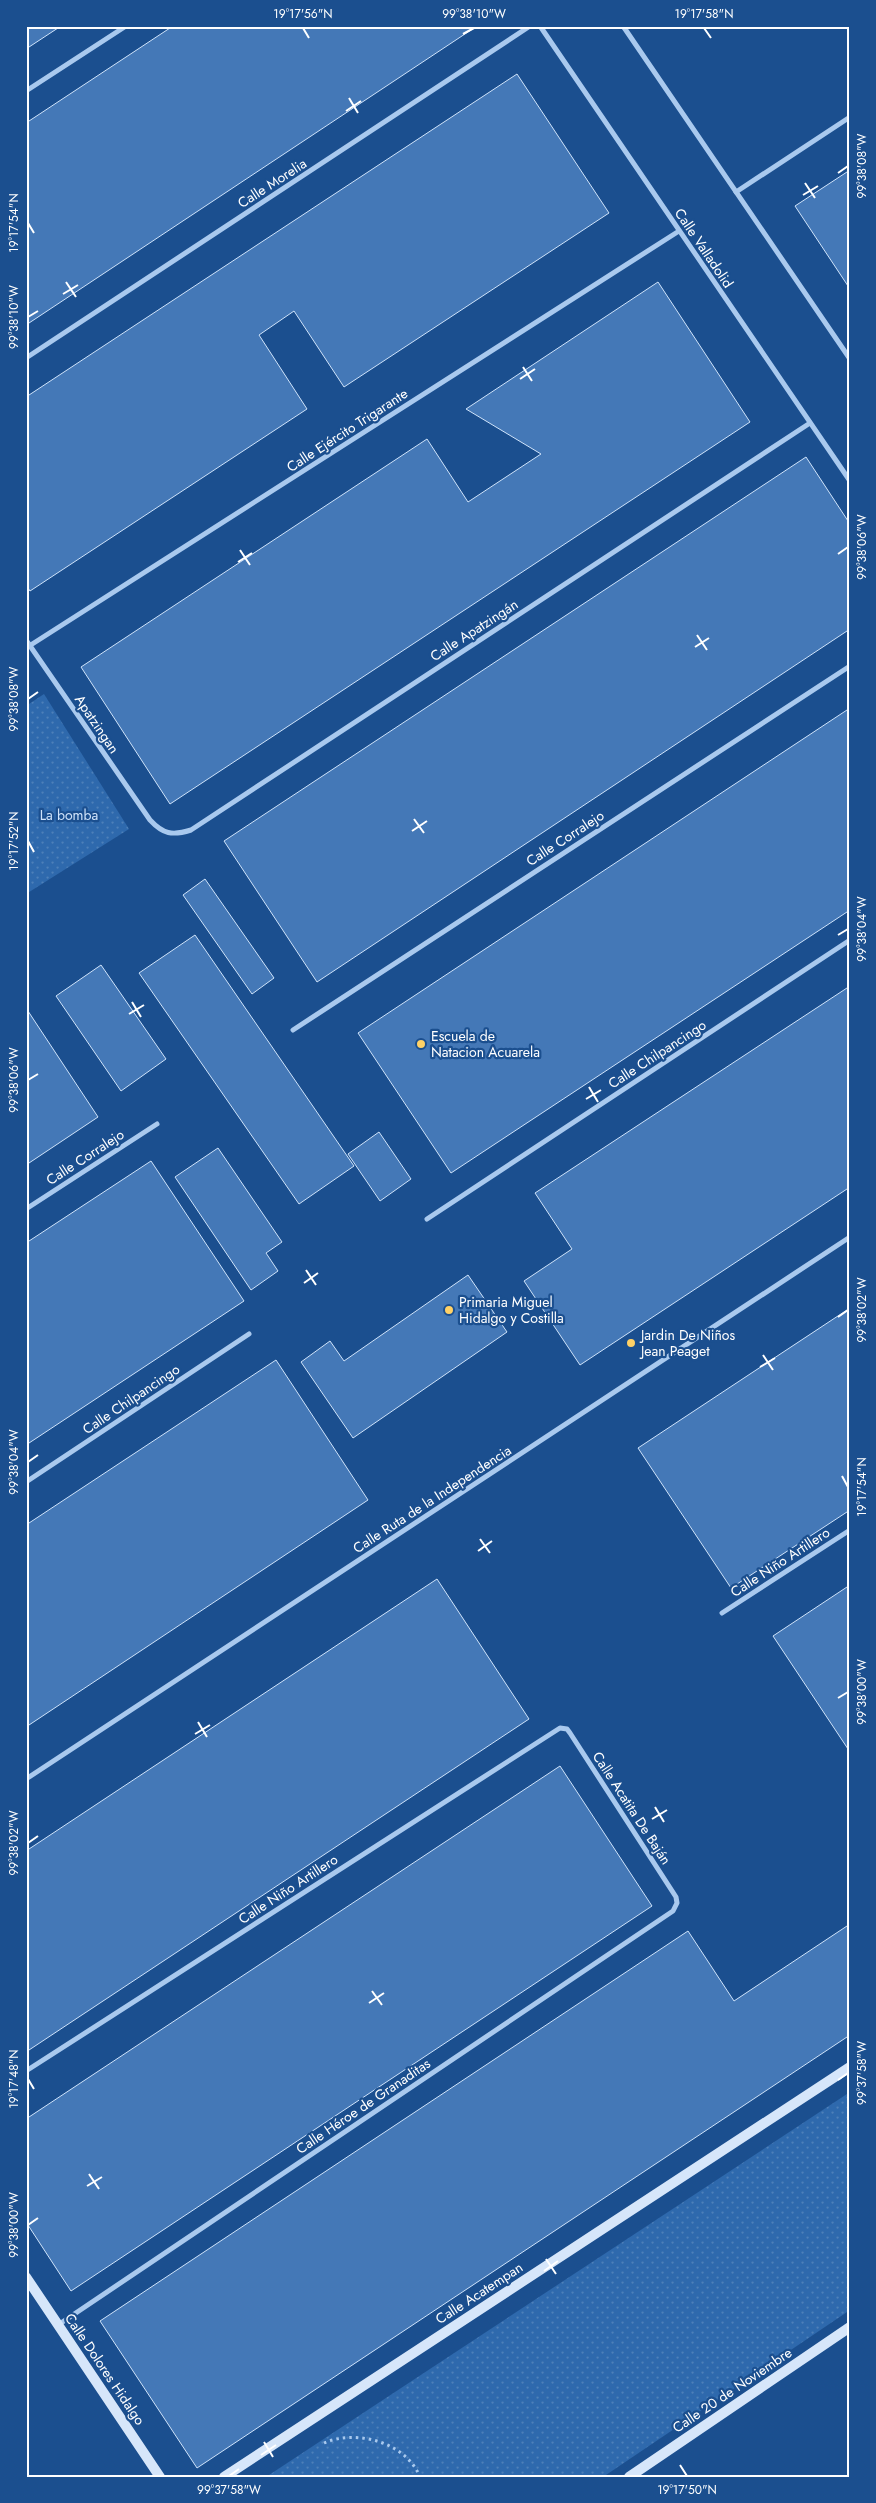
<svg xmlns="http://www.w3.org/2000/svg" width="876" height="2503" viewBox="0 0 876 2503" font-family="Jost,sans-serif">
<style>
.park{fill:url(#park-dots)}
.building{fill:#4478b7;stroke:#cfe3fa}
.lines{fill:none;stroke-linecap:round;stroke-linejoin:round}
.path{stroke:#a9c9ee;stroke-width:3;stroke-dasharray:2.5 4;stroke-linecap:butt}
.street{stroke:#a9c9ee;stroke-width:5}
.secondary{stroke:#d6e6fa;stroke-width:10}
.ticks{fill:none;stroke:#fff;stroke-width:2}
.poi-dot{fill:#ffd166;stroke:#1b4f8f;stroke-width:2}
.labels{text-anchor:middle;stroke-width:4.5;stroke-linejoin:round;paint-order:stroke}
.street-label{font-size:14px;fill:#fff;stroke:#1b4f8f}
.park-label{font-size:14px;fill:#cfe3fa;stroke:#1b4f8f}
.poi-label{font-size:14px;fill:#fff;stroke:#1b4f8f;text-anchor:start}
.neatline{fill:none;stroke:#fff;stroke-width:2}
.ticks-label{font-size:12px;text-anchor:middle;fill:#fff}
</style>
<defs>
<pattern id="park-dots" width="8" height="8" patternUnits="userSpaceOnUse" patternTransform="scale(1.25)"><rect width="8" height="8" fill="#2e69ad"/><path d="M2 2h.1M6 6h.1" fill="none" stroke="#4d80b9" stroke-width="1.8" stroke-linecap="round"/></pattern>
</defs>
<rect width="100%" height="100%" fill="#1b4f8f"/>
<g class="park">
<polygon points="44,694 129,829 26,894 26,706"/>
<polygon points="850,2092 850,2310 603,2477 266,2477"/>
</g>
<g class="building">
<polygon points="26,26 61,26 26,49"/>
<polygon points="173,26 477,26 26,325 26,123"/>
<polygon points="517,74 609,213 344,387 294,311 259,335 307,409 30,591 26,585 26,397"/>
<polygon points="850,170 850,289 795,206"/>
<polygon points="658,282 750,422 170,804 81,667 427,439 468,502 541,454 466,409"/>
<polygon points="806,457 850,524 850,629 317,982 224,841"/>
<polygon points="850,708 850,910 451,1173 358,1033"/>
<polygon points="205,879 274,978 252,994 183,895"/>
<polygon points="195,935 354,1166 299,1204 139,973"/>
<polygon points="101,965 166,1059 121,1091 56,996"/>
<polygon points="850,986 850,1187 580,1365 524,1281 572,1249 535,1193"/>
<polygon points="26,1008 98,1117 26,1165"/>
<polygon points="379,1132 411,1179 380,1201 348,1154"/>
<polygon points="218,1148 282,1242 266,1253 278,1271 251,1290 175,1177"/>
<polygon points="151,1161 244,1301 26,1445 26,1243"/>
<polygon points="468,1275 507,1332 353,1438 301,1362 330,1341 344,1361"/>
<polygon points="850,1308 850,1510 731,1588 638,1448"/>
<polygon points="276,1360 368,1500 26,1727 26,1525"/>
<polygon points="437,1579 529,1719 26,2052 26,1851"/>
<polygon points="850,1585 850,1752 773,1636"/>
<polygon points="560,1766 652,1906 71,2291 26,2222 26,2119"/>
<polygon points="850,1924 850,2035 197,2468 100,2321 688,1931 734,2001"/>
</g>
<g class="lines">
<path class="path" d="M324,2443c32,-14 82,-1 96,34"/>
<g class="street">
<polyline points="540,26 850,481"/>
<polyline points="623,26 850,359"/>
<polyline points="26,91 126,26"/>
<polyline points="736,192 850,117"/>
<polyline points="26,358 530,26"/>
<path d="M26,640l124,180c13,14 22,16 41,10l619,-407"/>
<polyline points="26,648 679,231"/>
<polyline points="293,1030 850,666"/>
<polyline points="26,1209 157,1124"/>
<polyline points="427,1219 850,940"/>
<polyline points="26,1482 249,1334"/>
<polyline points="722,1613 850,1530"/>
<polyline points="26,1779 850,1237"/>
<polyline points="26,2071 560,1728 567,1729 570,1733 676,1897 677,1903 673,1911 58,2325"/>
</g>
<g class="secondary">
<polyline points="26,2277 160,2477"/>
<polyline points="224,2477 850,2067"/>
<polyline points="629,2477 850,2327"/>
</g>
</g>
<path class="ticks" d="M303,28l6,10M704,28l7,10M463,34l11,-6M349,98l9,15M346,111l15,-10M838,173l10,-7M805,183l10,15M803,195l15,-9M28,223l6,10M66,282l10,15M63,294l15,-9M28,317l10,-6M523,367l9,14M520,379l15,-10M240,550l10,15M838,554l10,-7M238,562l14,-9M697,635l10,15M695,647l14,-9M28,699l10,-7M414,819l10,14M412,831l15,-10M28,841l6,11M838,935l10,-6M132,1002l9,15M129,1014l15,-9M28,1080l10,-6M589,1087l9,15M586,1099l15,-9M306,1270l10,15M304,1283l14,-10M838,1317l10,-7M763,1355l10,15M760,1367l15,-9M28,1462l10,-7M842,1476l6,11M480,1539l10,14M478,1551l14,-10M838,1698l10,-6M198,1722l9,15M195,1734l15,-9M655,1807l9,15M652,1819l15,-9M28,1843l10,-7M372,1991l10,14M369,2003l15,-10M28,2079l6,10M838,2080l10,-7M89,2174l10,15M87,2186l15,-9M28,2225l10,-7M546,2259l10,15M544,2271l14,-10M264,2442l9,15M261,2455l15,-10M680,2465l7,11M229,2476l10,-7"/>
<g class="poi-dot">
<circle cx="421" cy="1044" r="5"/>
<circle cx="449" cy="1310" r="5"/>
<circle cx="631" cy="1343" r="5"/>
</g>
<g class="labels">
<g class="street-label">
<text transform="translate(272 183) rotate(-33)" y="5">Calle Morelia</text>
<text transform="translate(704 248) rotate(56)" y="5">Calle Valladolid</text>
<text transform="translate(347 430) rotate(-33)" y="5">Calle Ejército Trigarante</text>
<text transform="translate(474 630) rotate(-33)" y="5">Calle Apatzingán</text>
<text transform="translate(97 724) rotate(56)" y="5">Apatzingan</text>
<text transform="translate(565 838) rotate(-33)" y="5">Calle Corralejo</text>
<text transform="translate(657 1054) rotate(-33)" y="5">Calle Chilpancingo</text>
<text transform="translate(85 1157) rotate(-33)" y="5">Calle Corralejo</text>
<text transform="translate(131 1399) rotate(-34)" y="5">Calle Chilpancingo</text>
<text transform="translate(432 1499) rotate(-33)" y="5">Calle Ruta de la Independencia</text>
<text transform="translate(780 1562) rotate(-33)" y="5">Calle Niño Artillero</text>
<text transform="translate(632 1808) rotate(57)" y="5">Calle Acatita De Baján</text>
<text transform="translate(288 1889) rotate(-33)" y="5">Calle Niño Artillero</text>
<text transform="translate(363 2106) rotate(-34)" y="5">Calle Héroe de Granaditas</text>
<text transform="translate(479 2293) rotate(-33)" y="5">Calle Acatempan</text>
<text transform="translate(105 2369) rotate(56)" y="5">Calle Dolores Hidalgo</text>
<text transform="translate(732 2390) rotate(-34)" y="5">Calle 20 de Noviembre</text>
</g>
<g class="park-label">
<text x="69" y="820">La bomba</text>
</g>
<g class="poi-label">
<text x="431" y="1041">Escuela de<tspan x="431" dy="16">Natacion Acuarela</tspan></text>
<text x="459" y="1307">Primaria Miguel<tspan x="459" dy="16">Hidalgo y Costilla</tspan></text>
<text x="641" y="1340">Jardin De Niños<tspan x="641" dy="16">Jean Peaget</tspan></text>
</g>
</g>
<rect width="876" height="2503" fill="none" stroke="#1b4f8f" stroke-width="55"/>
<rect x="28" y="28" width="820" height="2448" class="neatline"/>
<g class="ticks-label">
<text x="303" y="18">19°17'56"N</text>
<text x="474" y="18">99°38'10"W</text>
<text x="704" y="18">19°17'58"N</text>
<text transform="translate(862 166) rotate(-90)" y="4">99°38'08"W</text>
<text transform="translate(14 223) rotate(-90)" y="4">19°17'54"N</text>
<text transform="translate(14 317) rotate(-90)" y="4">99°38'10"W</text>
<text transform="translate(862 547) rotate(-90)" y="4">99°38'06"W</text>
<text transform="translate(14 699) rotate(-90)" y="4">99°38'08"W</text>
<text transform="translate(14 841) rotate(-90)" y="4">19°17'52"N</text>
<text transform="translate(862 929) rotate(-90)" y="4">99°38'04"W</text>
<text transform="translate(14 1080) rotate(-90)" y="4">99°38'06"W</text>
<text transform="translate(862 1310) rotate(-90)" y="4">99°38'02"W</text>
<text transform="translate(14 1462) rotate(-90)" y="4">99°38'04"W</text>
<text transform="translate(862 1487) rotate(-90)" y="4">19°17'54"N</text>
<text transform="translate(862 1692) rotate(-90)" y="4">99°38'00"W</text>
<text transform="translate(14 1843) rotate(-90)" y="4">99°38'02"W</text>
<text transform="translate(862 2073) rotate(-90)" y="4">99°37'58"W</text>
<text transform="translate(14 2079) rotate(-90)" y="4">19°17'48"N</text>
<text transform="translate(14 2225) rotate(-90)" y="4">99°38'00"W</text>
<text x="229" y="2494">99°37'58"W</text>
<text x="687" y="2494">19°17'50"N</text>
</g>
</svg>
